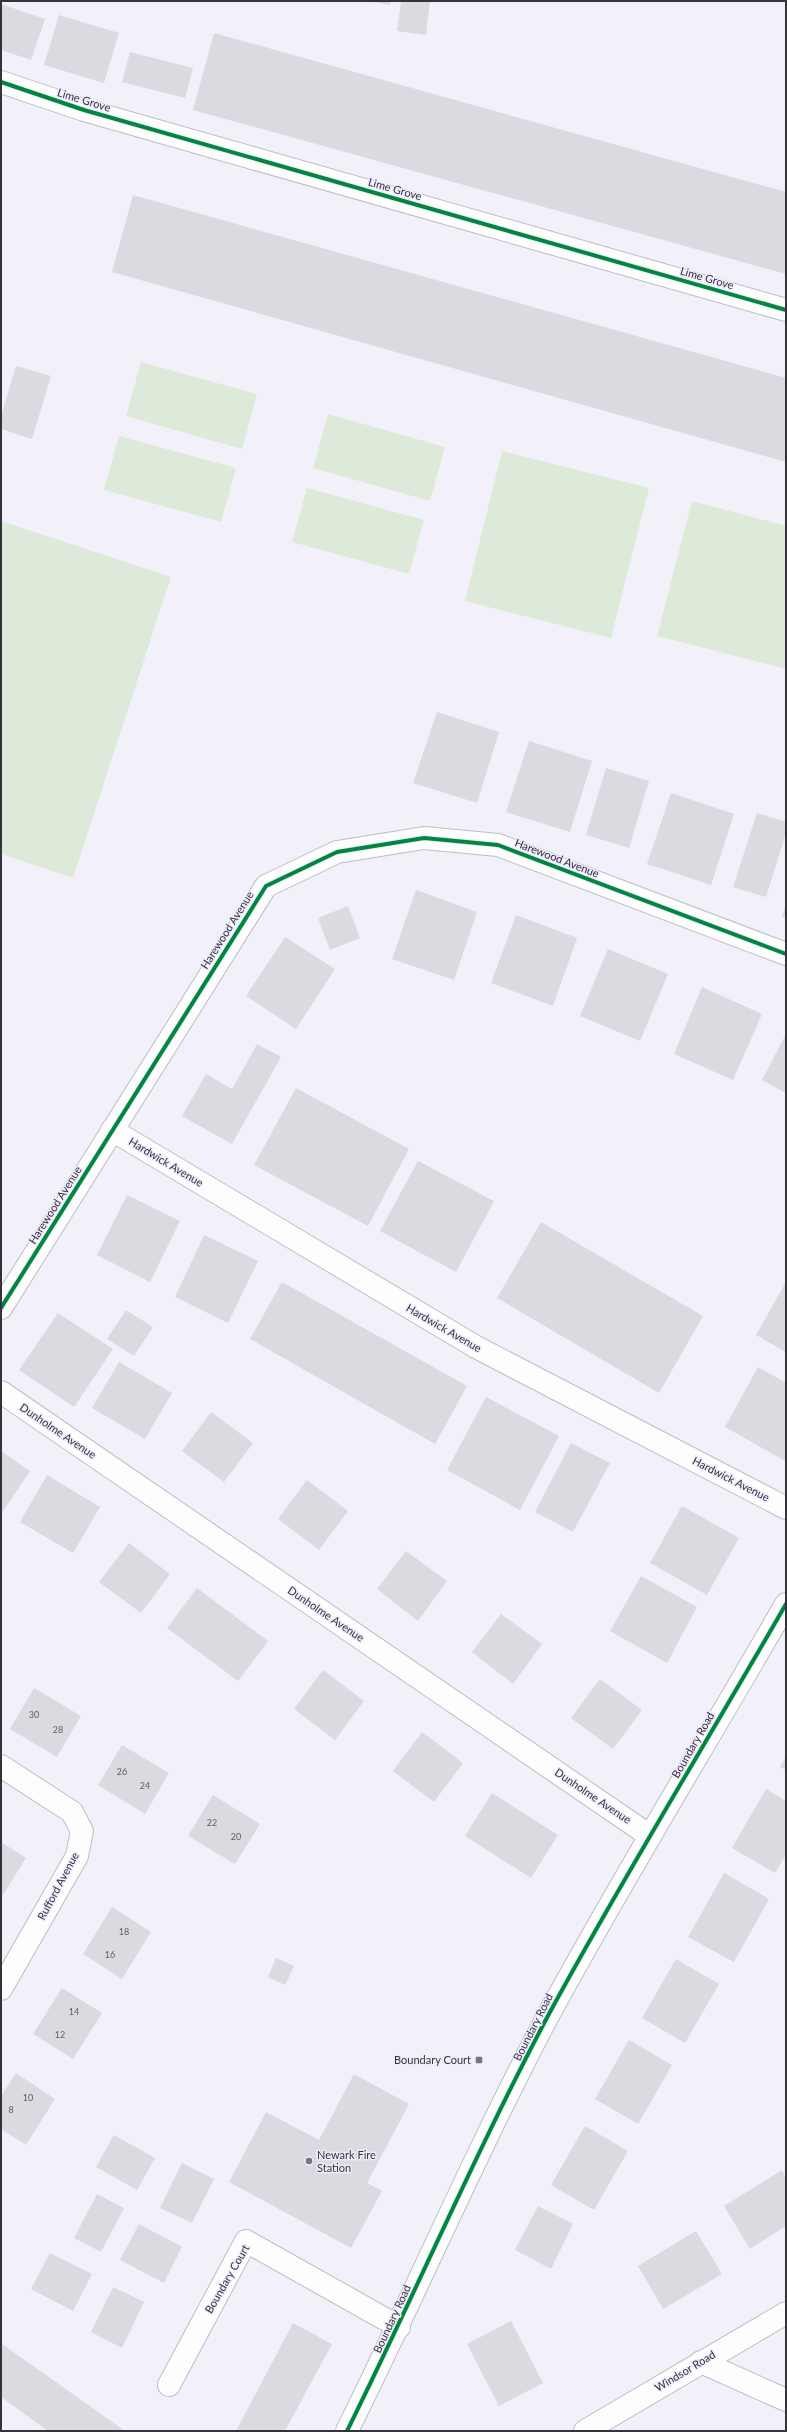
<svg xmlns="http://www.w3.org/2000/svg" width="787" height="2432" viewBox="0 0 787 2432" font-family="Lato,sans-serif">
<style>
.green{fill:#deead9}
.building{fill:#dcd9e0}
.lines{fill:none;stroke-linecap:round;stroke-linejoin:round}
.minor-casing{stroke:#bebdc4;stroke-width:24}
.tertiary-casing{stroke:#bebdc4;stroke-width:24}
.minor{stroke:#fdfdfe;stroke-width:22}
.tertiary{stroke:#fdfdfe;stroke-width:22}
.cycleway-casing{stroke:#efecfd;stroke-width:6}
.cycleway{stroke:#00873e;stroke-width:4}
.poi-dot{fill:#77757d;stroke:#efecfd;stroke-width:1.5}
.labels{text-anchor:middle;stroke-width:3;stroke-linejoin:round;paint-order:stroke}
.number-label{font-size:9px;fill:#5f5c64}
.street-label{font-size:11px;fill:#35333a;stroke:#efecfd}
.poi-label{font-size:11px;fill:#35333a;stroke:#efecfd;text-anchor:end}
</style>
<rect width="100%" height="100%" fill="#f2f0f9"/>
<g class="green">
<polygon points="141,362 257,394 242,449 126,416"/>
<polygon points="328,414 445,447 430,501 313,468"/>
<polygon points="119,436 236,468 221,522 104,490"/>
<polygon points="502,451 649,488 611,638 465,601"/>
<polygon points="307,488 424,520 409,574 292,542"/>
<polygon points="692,501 786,526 786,669 657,636"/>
<polygon points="1,521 171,577 73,878 1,854"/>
</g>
<g class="building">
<polygon points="369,1 391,1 390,5"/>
<polygon points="401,1 430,1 426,35 397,31"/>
<polygon points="1,4 45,19 31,60 1,50"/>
<polygon points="59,15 119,33 104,83 44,65"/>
<polygon points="214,33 786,192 786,274 193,110"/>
<polygon points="130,52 193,68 185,98 122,82"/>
<polygon points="133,195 786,378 786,462 112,272"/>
<polygon points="16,366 51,376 32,439 1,429 1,416"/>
<polygon points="437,712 499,732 477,803 413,783"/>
<polygon points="529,741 592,761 570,832 506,812"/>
<polygon points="606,768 649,781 629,848 586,835"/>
<polygon points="671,793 734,814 711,885 647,864"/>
<polygon points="757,813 786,822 786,833 766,897 733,887"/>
<polygon points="416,890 477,912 454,980 392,959"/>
<polygon points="786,904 786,918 782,917"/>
<polygon points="348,906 360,938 330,950 318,918"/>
<polygon points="516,915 577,938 553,1006 491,983"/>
<polygon points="285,937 335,969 296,1029 246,996"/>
<polygon points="608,949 668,974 640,1041 580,1016"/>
<polygon points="702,987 762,1014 733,1080 674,1054"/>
<polygon points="786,1034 786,1093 762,1080"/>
<polygon points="257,1044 281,1057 232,1144 182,1116 206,1074 232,1089"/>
<polygon points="296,1088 409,1149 368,1226 254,1165"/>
<polygon points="418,1161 494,1201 456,1272 380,1231"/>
<polygon points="127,1195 180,1221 150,1282 97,1255"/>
<polygon points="541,1222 703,1316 659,1393 497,1298"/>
<polygon points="204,1235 258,1261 228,1323 175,1297"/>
<polygon points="282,1282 467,1386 435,1444 250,1339"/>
<polygon points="786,1282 786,1352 756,1335"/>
<polygon points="126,1310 153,1327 134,1356 107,1339"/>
<polygon points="58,1313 113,1349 74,1407 19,1370"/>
<polygon points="119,1362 172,1393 145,1439 92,1408"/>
<polygon points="758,1367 786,1383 785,1461 725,1427"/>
<polygon points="486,1397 559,1436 520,1510 447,1470"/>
<polygon points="211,1412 253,1443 224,1482 182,1451"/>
<polygon points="571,1443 610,1463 573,1532 535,1512"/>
<polygon points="1,1451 30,1471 1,1514"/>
<polygon points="47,1475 100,1507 73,1553 20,1522"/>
<polygon points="307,1480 348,1511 319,1550 278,1519"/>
<polygon points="682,1506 739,1538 707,1595 650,1563"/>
<polygon points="129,1543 170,1574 141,1613 99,1582"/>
<polygon points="406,1551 447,1581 418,1621 377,1589"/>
<polygon points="641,1576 697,1607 667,1663 610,1631"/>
<polygon points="197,1588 268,1641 238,1681 167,1628"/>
<polygon points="501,1614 542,1644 513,1684 472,1652"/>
<polygon points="323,1670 364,1701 335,1740 294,1709"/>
<polygon points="600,1679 642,1710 613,1749 571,1718"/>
<polygon points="34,1688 81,1716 57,1757 10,1729"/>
<polygon points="422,1732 463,1763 434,1802 393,1771"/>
<polygon points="122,1745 169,1773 145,1814 98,1785"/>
<polygon points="786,1756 786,1770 780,1767"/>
<polygon points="766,1789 786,1801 786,1855 775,1873 732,1848"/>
<polygon points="492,1793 558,1835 531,1878 465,1836"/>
<polygon points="213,1795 260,1824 235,1864 188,1836"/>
<polygon points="1,1842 26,1858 1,1898"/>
<polygon points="724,1873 769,1899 734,1962 688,1937"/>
<polygon points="112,1907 151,1932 122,1979 83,1954"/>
<polygon points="276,1958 294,1966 285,1985 268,1977"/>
<polygon points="676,1959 719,1984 685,2043 642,2018"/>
<polygon points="62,1988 102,2013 73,2059 33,2034"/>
<polygon points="629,2040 672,2065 638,2124 595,2099"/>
<polygon points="16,2073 55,2099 26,2145 1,2129 1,2096"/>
<polygon points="354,2074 409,2104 367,2183 382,2191 351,2248 229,2182 266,2112 319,2140"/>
<polygon points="585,2126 628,2151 594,2210 551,2185"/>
<polygon points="114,2135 155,2158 137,2190 96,2167"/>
<polygon points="182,2163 214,2179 192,2223 160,2208"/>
<polygon points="782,2170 786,2178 786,2226 750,2249 724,2206"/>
<polygon points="97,2194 124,2208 101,2252 74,2238"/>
<polygon points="538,2206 573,2224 551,2269 515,2250"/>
<polygon points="139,2224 182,2247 164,2283 120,2260"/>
<polygon points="696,2231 722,2274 663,2309 638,2266"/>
<polygon points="50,2253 92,2274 73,2311 31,2289"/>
<polygon points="113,2287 144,2302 122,2348 91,2332"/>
<polygon points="511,2321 543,2383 499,2406 467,2344"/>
<polygon points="293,2323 332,2344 285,2431 236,2431"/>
<polygon points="2,2344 125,2431 48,2431 1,2397"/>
</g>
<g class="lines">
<defs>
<g id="minor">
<polyline points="1,82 84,110 786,310"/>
<polyline points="112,1130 476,1347 786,1508"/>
<polyline points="1,1308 266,886 337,852 424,838 498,845 786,954"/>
<polyline points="1,1392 650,1836"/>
<polyline points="1,1766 72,1812 82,1831 77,1856 1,1989"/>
<polyline points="701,2362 786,2400"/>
<polyline points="169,2385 246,2241 399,2327"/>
<polyline points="585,2431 786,2313"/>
</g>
<path id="tertiary" d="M347,2431c69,-139 130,-282 203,-419 75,-138 158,-272 236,-408"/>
</defs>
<use href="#minor" class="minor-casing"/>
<use href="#tertiary" class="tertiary-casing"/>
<use href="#minor" class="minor"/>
<use href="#tertiary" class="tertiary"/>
<defs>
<g id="cycleway">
<polyline points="1,82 84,110 786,310"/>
<polyline points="1,1308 266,886 337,852 424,838 498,845 786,954"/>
<path d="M347,2431c69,-139 130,-282 203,-419 75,-138 158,-272 236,-408"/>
</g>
</defs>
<use href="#cycleway" class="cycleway-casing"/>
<use href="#cycleway" class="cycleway"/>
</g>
<g class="poi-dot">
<rect x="475" y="2056" width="8" height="8" rx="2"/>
<circle cx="309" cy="2161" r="4"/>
</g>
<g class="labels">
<g class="number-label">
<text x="34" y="1718">30</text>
<text x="58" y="1733">28</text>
<text x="122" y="1775">26</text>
<text x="145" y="1789">24</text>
<text x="212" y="1826">22</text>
<text x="236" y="1840">20</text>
<text x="124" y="1935">18</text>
<text x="110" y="1958">16</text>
<text x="74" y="2015">14</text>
<text x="60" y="2038">12</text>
<text x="28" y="2101">10</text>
<text x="11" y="2113">8</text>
</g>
<g class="street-label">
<text transform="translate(84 100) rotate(17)" y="4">Lime Grove</text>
<text transform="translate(395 189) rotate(16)" y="4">Lime Grove</text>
<text transform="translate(707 278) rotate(16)" y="4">Lime Grove</text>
<text transform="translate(557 858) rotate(21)" y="4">Harewood Avenue</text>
<text transform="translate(227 930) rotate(-58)" y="4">Harewood Avenue</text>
<text transform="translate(166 1162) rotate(31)" y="4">Hardwick Avenue</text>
<text transform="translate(55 1205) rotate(-58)" y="4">Harewood Avenue</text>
<text transform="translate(444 1328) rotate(30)" y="4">Hardwick Avenue</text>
<text transform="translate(58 1431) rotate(34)" y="4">Dunholme Avenue</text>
<text transform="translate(731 1479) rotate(27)" y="4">Hardwick Avenue</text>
<text transform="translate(326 1614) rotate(34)" y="4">Dunholme Avenue</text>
<text transform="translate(693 1745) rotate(-60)" y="4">Boundary Road</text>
<text transform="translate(593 1796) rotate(34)" y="4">Dunholme Avenue</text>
<text transform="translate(58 1886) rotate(-62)" y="4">Rufford Avenue</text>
<text transform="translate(533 2027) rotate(-63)" y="4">Boundary Road</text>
<text transform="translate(227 2279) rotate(-60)" y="4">Boundary Court</text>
<text transform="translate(392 2319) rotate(-65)" y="4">Boundary Road</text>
<text transform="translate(685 2371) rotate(-31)" y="4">Windsor Road</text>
</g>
<g class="poi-label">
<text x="471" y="2064">Boundary Court</text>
<text x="317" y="2159" text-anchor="start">Newark Fire<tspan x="317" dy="13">Station</tspan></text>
</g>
</g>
<rect width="787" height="2432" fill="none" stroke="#35333a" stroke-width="4"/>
</svg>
